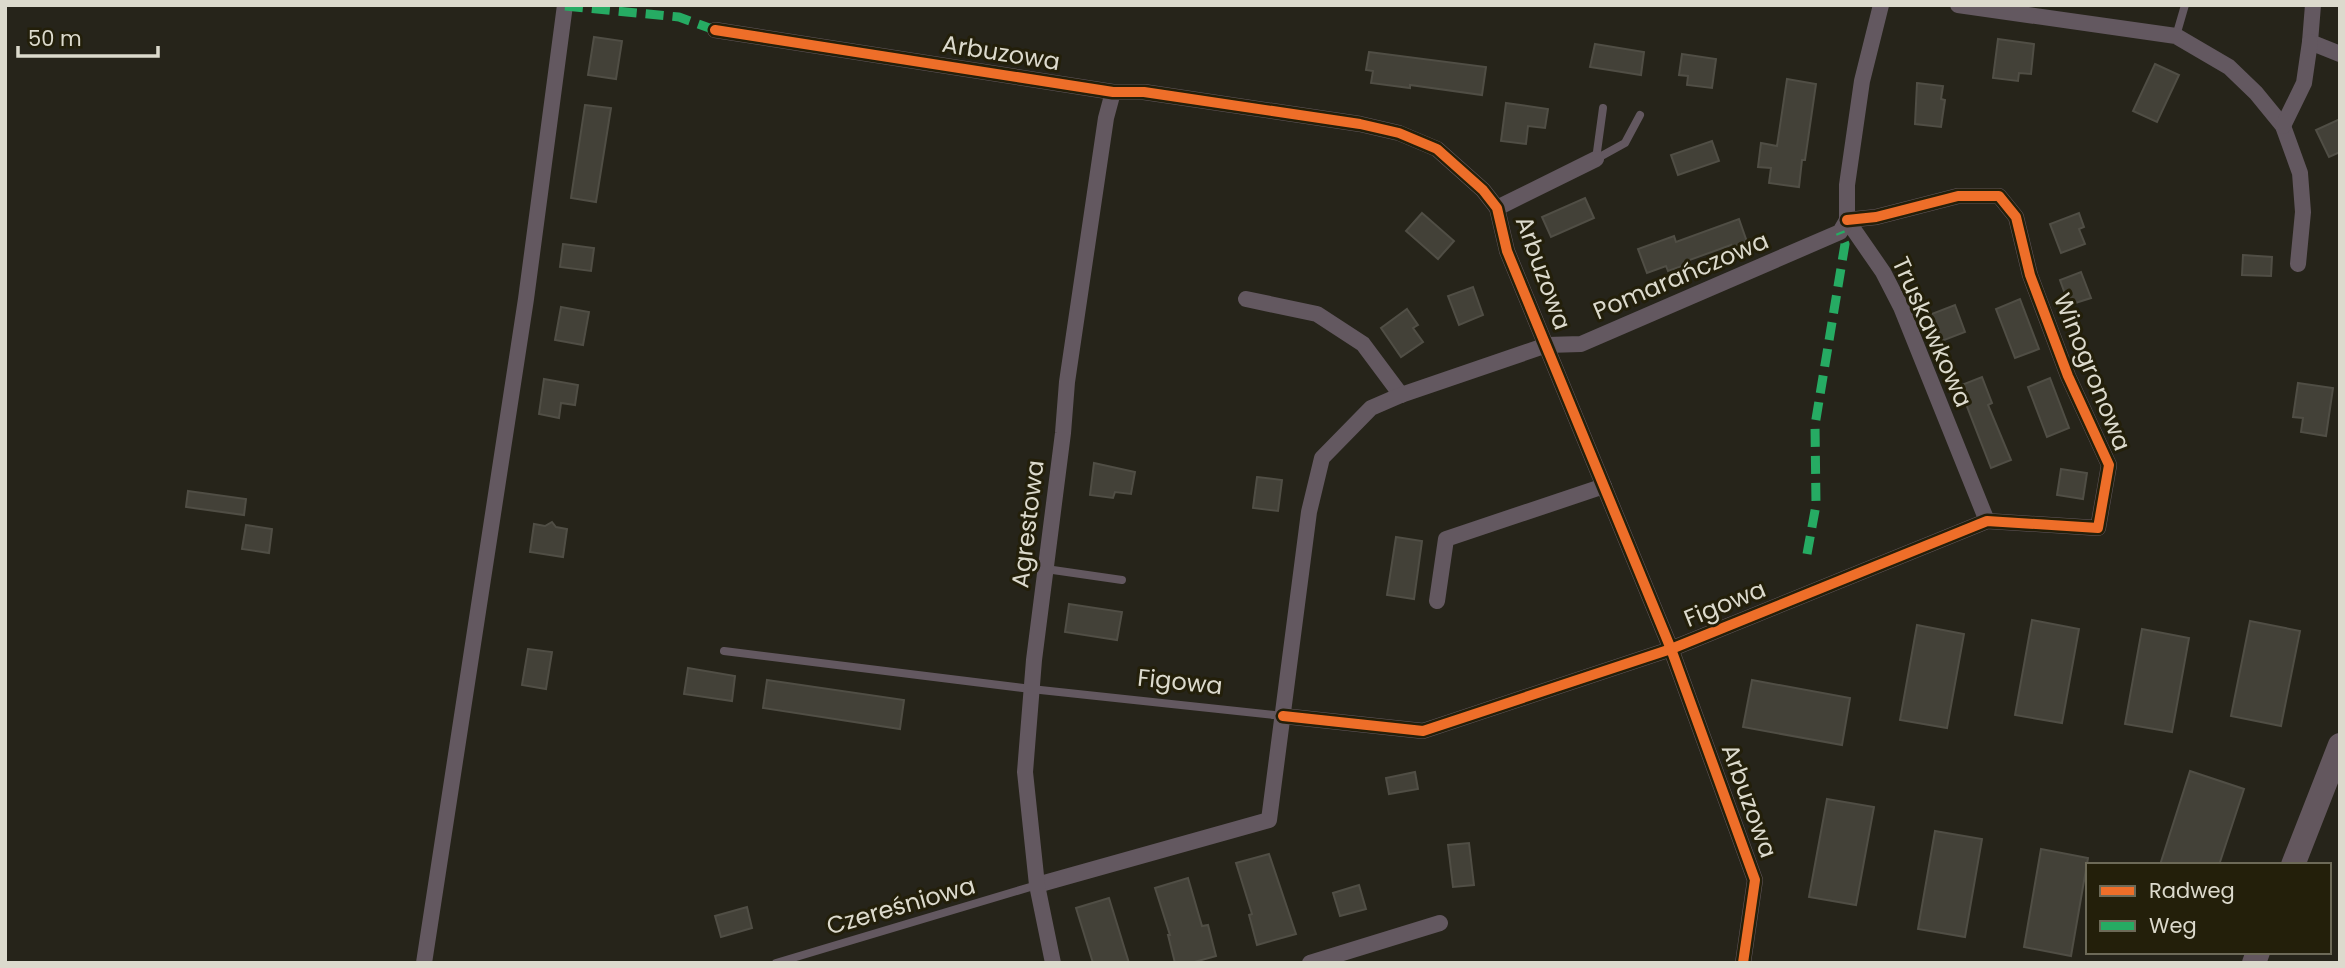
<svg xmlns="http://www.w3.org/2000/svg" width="2345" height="968" viewBox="0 0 2345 968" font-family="Poppins,sans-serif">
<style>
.building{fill:#434138;stroke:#504e45;stroke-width:2}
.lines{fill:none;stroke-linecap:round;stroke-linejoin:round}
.service{stroke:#635860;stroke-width:8}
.minor{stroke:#635860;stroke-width:16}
.primary{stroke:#63575e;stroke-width:24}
.quiet{stroke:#26ab63;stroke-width:9;stroke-dasharray:18 9;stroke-linecap:butt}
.cycleway-casing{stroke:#231f0a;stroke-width:15}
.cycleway{stroke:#ee6e29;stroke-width:10}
.labels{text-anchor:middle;stroke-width:6;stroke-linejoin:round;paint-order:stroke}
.street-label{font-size:24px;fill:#dcdacd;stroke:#231f0a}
</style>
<rect width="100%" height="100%" fill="#26241a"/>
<g class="building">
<polygon points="594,37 622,41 616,79 588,75"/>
<polygon points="1998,39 2034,44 2031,74 2019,73 2018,81 1993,78"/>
<polygon points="1595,44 1644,52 1641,75 1590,67"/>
<polygon points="1369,52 1486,67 1482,95 1410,85 1410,88 1371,83 1373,71 1366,70"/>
<polygon points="1682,54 1716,59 1712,88 1687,85 1688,76 1679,75"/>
<polygon points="2155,64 2179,75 2157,122 2133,111"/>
<polygon points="1787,79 1816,84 1805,160 1802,160 1799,187 1769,183 1771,168 1758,167 1761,143 1777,146"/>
<polygon points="1917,83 1943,86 1941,99 1945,100 1941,127 1915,124"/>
<polygon points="1506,103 1548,109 1545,128 1528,126 1526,144 1501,141"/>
<polygon points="585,105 611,108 596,202 571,198"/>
<polygon points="2340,119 2340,152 2329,157 2316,130"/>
<polygon points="1712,141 1719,161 1678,175 1671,155"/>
<polygon points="1585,198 1594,218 1551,237 1542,217"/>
<polygon points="1422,213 1454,241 1438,259 1406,231"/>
<polygon points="2079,213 2084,227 2079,229 2085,244 2061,253 2050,224"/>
<polygon points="1739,219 1747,242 1731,248 1731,245 1684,262 1685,265 1668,271 1666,266 1647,273 1638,249 1674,236 1676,242"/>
<polygon points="563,244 594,248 591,271 560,267"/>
<polygon points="2243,255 2272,257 2271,276 2242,275"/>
<polygon points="2081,272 2091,298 2069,305 2060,280"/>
<polygon points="1473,287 1483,315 1459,325 1448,296"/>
<polygon points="2020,299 2039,349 2015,358 1996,309"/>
<polygon points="1955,305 1965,332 1939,342 1929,315"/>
<polygon points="561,307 589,312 583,345 555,340"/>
<polygon points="1407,309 1418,325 1413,328 1423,342 1401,357 1381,328"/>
<polygon points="1982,377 1992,403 1988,405 2011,460 1991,468 1959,386"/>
<polygon points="2050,378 2069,428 2047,437 2028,387"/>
<polygon points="544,379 578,385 575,405 561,403 559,418 539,414"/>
<polygon points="2298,383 2333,388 2326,436 2301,432 2303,418 2293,417"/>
<polygon points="1094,463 1135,472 1131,494 1115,492 1113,498 1090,495"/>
<polygon points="2061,469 2087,473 2083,499 2057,495"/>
<polygon points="1257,477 1282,480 1278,511 1253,508"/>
<polygon points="188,491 246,499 244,515 186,507"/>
<polygon points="552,522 556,527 567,529 563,557 530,552 534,524 545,526"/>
<polygon points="246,525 272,529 269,553 242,549"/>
<polygon points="1396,537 1422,541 1414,599 1387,595"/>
<polygon points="1069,604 1122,612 1117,640 1065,632"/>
<polygon points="2032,620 2079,629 2062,723 2015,715"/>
<polygon points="2250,621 2300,631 2281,726 2231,716"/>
<polygon points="1917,625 1964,634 1947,728 1900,720"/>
<polygon points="2142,629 2189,638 2172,732 2125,724"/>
<polygon points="528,649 552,652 546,689 522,685"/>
<polygon points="688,668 735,676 732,701 684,694"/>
<polygon points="767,680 904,700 900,729 763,708"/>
<polygon points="1752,680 1850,698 1842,745 1743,727"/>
<polygon points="2190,771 2244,789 2219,865 2160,865"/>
<polygon points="1415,772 1418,789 1389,794 1386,778"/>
<polygon points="1827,799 1874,807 1856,905 1809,897"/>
<polygon points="1935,831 1982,839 1965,937 1918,929"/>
<polygon points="1469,843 1474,885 1453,887 1448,845"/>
<polygon points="2041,849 2088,858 2071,956 2024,947"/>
<polygon points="1269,854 1296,934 1257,945 1249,915 1252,914 1236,863"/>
<polygon points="1188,878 1202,926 1208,925 1216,956 1191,963 1175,963 1168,935 1170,935 1155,888"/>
<polygon points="1359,885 1366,909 1340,916 1333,893"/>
<polygon points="1109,898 1129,963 1093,963 1076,908"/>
<polygon points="747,907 752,928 721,937 715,916"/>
</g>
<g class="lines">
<g class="service">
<polyline points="2176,36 2185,5"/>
<polyline points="1603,108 1596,159 1625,143 1640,115"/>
<polyline points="1046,569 1122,580"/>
<polyline points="724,651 1031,689 1283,716"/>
<polyline points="776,963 1037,885"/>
</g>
<g class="minor">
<polyline points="1881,5 1862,81 1847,185 1847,220 1883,272 1901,307 1987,521"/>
<polyline points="1958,5 2176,36 2229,67 2256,93 2283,126 2300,173 2303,212 2298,264"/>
<polyline points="2313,5 2310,42 2340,54"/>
<polyline points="715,30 1113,92 1144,92 1360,124 1399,133 1437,149 1483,190 1497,208 1507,251 1671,649 1755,880 1743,963"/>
<polyline points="2283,126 2304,83 2310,42"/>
<polyline points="1497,208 1596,159"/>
<polyline points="1246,299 1317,314 1363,344 1401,395"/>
<polyline points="1437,601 1446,539 1604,486"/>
<polyline points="1283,716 1423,731 1671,649 1987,521 2098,528 2109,465 2068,376 2030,275 2016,217 1999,196 1958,196 1876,217 1847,220"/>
<polyline points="1037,885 1269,820 1309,512 1322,458 1371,408 1401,395 1547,345 1581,344 1840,232 1847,220"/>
<polyline points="424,963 526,299 565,5"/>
<polyline points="1053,963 1037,885 1025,772 1034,660 1063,433 1067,382 1106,118 1113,92"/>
<polyline points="1310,963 1440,923"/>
</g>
<g class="primary">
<polyline points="2293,865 2340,745"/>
<polyline points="2254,963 2258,952"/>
</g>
<g class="quiet">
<polyline points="565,6 679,17 715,30"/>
<polyline points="1807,554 1816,505 1815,425 1845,244 1840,232"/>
</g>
<defs>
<g id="cycleway">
<polyline points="715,30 1113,92 1144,92 1360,124 1399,133 1437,149 1483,190 1497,208 1507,251 1671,649 1755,880 1743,963"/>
<polyline points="1283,716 1423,731 1671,649 1987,521 2098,528 2109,465 2068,376 2030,275 2016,217 1999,196 1958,196 1876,217 1847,220"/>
</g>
</defs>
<use href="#cycleway" class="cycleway-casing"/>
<use href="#cycleway" class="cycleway"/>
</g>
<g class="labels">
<g class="street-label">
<text transform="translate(1001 53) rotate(9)" y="8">Arbuzowa</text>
<text transform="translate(1543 273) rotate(70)" y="8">Arbuzowa</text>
<text transform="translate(1681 276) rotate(-23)" y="8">Pomarańczowa</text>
<text transform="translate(1932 332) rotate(66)" y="8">Truskawkowa</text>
<text transform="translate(2092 372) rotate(68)" y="8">Winogronowa</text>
<text transform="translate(1028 524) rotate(-83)" y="8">Agrestowa</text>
<text transform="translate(1725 604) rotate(-22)" y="8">Figowa</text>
<text transform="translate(1180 682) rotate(6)" y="8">Figowa</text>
<text transform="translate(1749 801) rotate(70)" y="8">Arbuzowa</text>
<text transform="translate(901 906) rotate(-16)" y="8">Czereśniowa</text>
</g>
</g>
<rect width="2345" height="968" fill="none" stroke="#dcdacd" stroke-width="14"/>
<rect x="2086" y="863" width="245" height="91" fill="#231f0a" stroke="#6d6a58" stroke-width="2"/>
<rect x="2100" y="886" width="35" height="10" fill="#ee6e29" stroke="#6d6a58" stroke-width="2"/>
<text x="2149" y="898" font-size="21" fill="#dcdacd">Radweg</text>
<rect x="2100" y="921" width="35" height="10" fill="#26ab63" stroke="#6d6a58" stroke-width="2"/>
<text x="2149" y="933" font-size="21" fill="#dcdacd">Weg</text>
<path d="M18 46v10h140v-10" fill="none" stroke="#dcdacd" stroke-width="3.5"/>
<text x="28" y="46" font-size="21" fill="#dcdacd" stroke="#231f0a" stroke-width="5" paint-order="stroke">50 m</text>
</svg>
